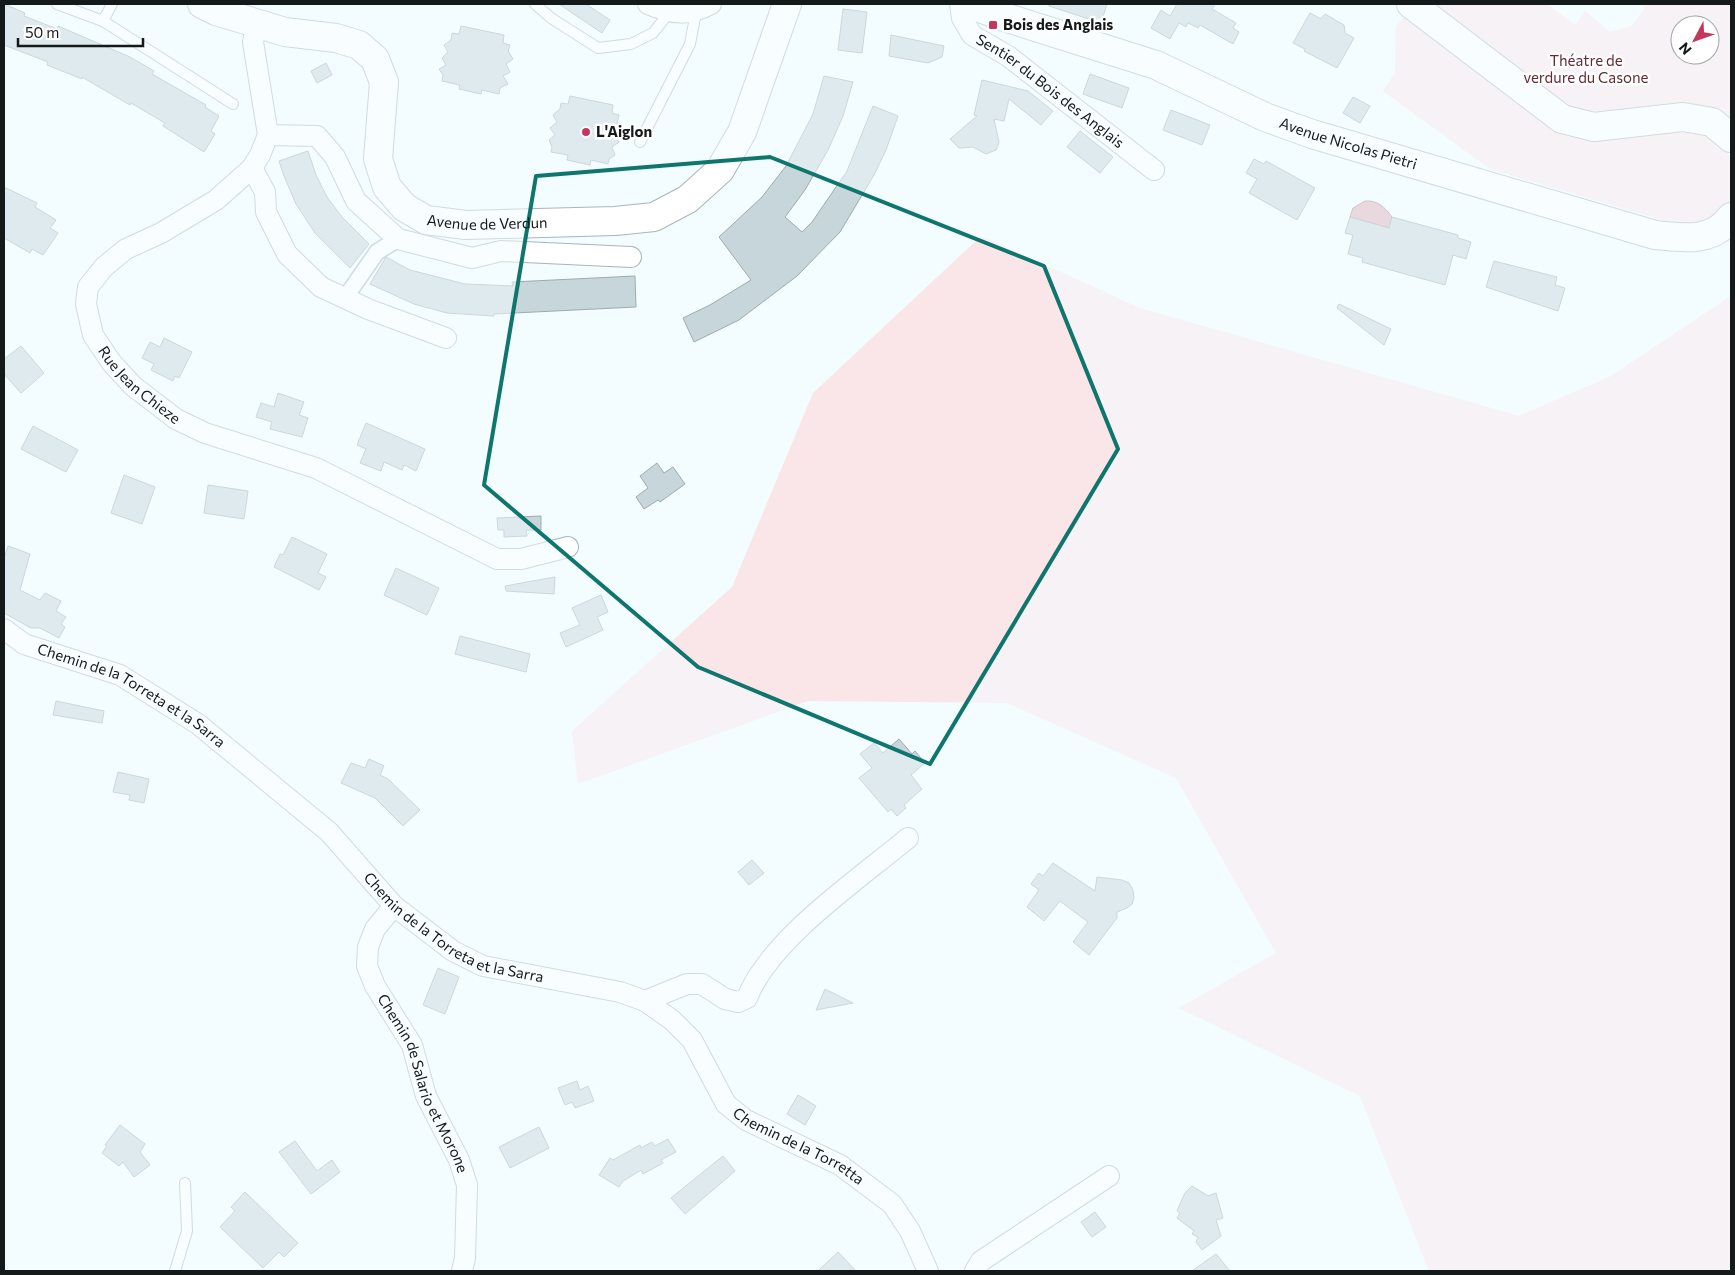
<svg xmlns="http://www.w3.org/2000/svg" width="1735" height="1275" viewBox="0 0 1735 1275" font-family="Commissioner,sans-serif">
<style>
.green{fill:#fae6e8;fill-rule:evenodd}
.water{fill:#deaeb4;stroke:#a18186}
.building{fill:#c7d6da;stroke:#9dabaf}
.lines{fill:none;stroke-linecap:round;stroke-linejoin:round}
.service-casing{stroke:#a8b6ba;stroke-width:12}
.pedestrian-casing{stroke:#a8b6ba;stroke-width:18}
.minor-casing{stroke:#a8b6ba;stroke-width:22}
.secondary-casing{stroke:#a8b6ba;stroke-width:30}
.service{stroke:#fff;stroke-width:10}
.pedestrian{stroke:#fff;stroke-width:15}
.minor{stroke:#fff;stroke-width:20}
.secondary{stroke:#fff;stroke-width:28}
.marked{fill:none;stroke:#0f766e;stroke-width:4;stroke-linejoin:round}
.poi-dot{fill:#c6365b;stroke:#fff;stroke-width:2}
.labels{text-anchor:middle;stroke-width:5;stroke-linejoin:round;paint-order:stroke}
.poi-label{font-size:15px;font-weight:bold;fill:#14191a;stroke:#fff;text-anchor:start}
.park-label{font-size:15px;fill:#652934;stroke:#fff}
.street-label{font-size:15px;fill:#14191a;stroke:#fff}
</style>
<rect width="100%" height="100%" fill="#f3fcff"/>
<g class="green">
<path d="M1425,4h122l28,21 10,-14 25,21 22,-6 13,-18 -1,-4h87v122l-93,-11 -65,-1zM1680,25h30v30h-30z"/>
<path d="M1408,13l165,124c8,1 18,4 26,3 28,-2 78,-21 103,-8 26,13 29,19 29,47 0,7 2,17 0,23 -7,24 -47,22 -65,19l-176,-52 -107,-78 12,-18 1,-47z"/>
<polygon points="980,237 986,238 1140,308 1519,416 1611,376 1731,296 1731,1271 1429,1271 1360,1096 1179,1008 1276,953 1176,778 1007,703 808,701 578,784 572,731 732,587 813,393"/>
</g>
<path class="water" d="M1365,201c12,-1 20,6 27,16l-3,11 -39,-11 3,-9z"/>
<g class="building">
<polygon points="4,4 25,13 24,16 57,29 58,26 130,57 154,71 152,74 206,105 205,107 219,116 211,131 215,134 204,152 163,126 165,123 131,103 130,105 82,77 82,79 47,65 48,62 4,45"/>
<polygon points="559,4 586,4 610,20 602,33"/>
<polygon points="1049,4 1107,4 1101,23 1049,6"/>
<polygon points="1177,4 1215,4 1212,9 1236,23 1233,28 1239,32 1233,44 1200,25 1198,28 1188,23 1186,27 1179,23 1170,39 1151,28 1161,10 1170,16"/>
<polygon points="843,9 867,12 862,53 838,50"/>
<polygon points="1310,13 1321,19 1325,14 1344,25 1345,33 1354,38 1337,68 1304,51 1305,49 1293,43"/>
<polygon points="461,26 504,35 503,43 510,45 508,51 513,59 506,64 510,72 503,76 508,84 500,88 499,94 482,90 481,94 459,89 460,85 442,81 443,75 439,69 446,65 442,58 448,52 444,45 451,40 452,33 459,34"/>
<polygon points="891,35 944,46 942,57 928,63 889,56"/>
<polygon points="326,63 332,75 317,83 311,71"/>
<polygon points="1090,74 1129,88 1122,108 1083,94"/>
<polygon points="824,76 853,82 843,116 828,150 805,190 785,217 802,232 812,222 847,171 873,106 898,116 886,150 874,175 840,232 797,276 739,320 694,342 683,318 710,305 751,280 719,237 762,197 786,166 813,114"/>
<polygon points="982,80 1028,91 1053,111 1041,125 1009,99 1004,121 994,119 999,142 996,150 986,154 973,147 959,148 950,139 977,116 974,115"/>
<polygon points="570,96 613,105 612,113 619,115 617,123 622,130 615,135 619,142 612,147 615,155 609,159 608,164 591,160 590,165 567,160 568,155 551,152 552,147 549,140 555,135 550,128 557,122 553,115 560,109 561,103 568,104"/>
<polygon points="1353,97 1370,106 1360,123 1343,113"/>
<polygon points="1171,110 1210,125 1202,145 1163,130"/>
<polygon points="1080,131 1113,157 1100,173 1067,147"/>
<polygon points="308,151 316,175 327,197 342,217 369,244 350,268 315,233 296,204 284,176 279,161"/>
<polygon points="1254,159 1264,164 1266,161 1315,188 1297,220 1249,193 1257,179 1246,173"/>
<polygon points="4,187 37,203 35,207 56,220 50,228 58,233 43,255 32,249 30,253 4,238"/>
<polygon points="1350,217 1389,228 1392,217 1458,235 1458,238 1471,242 1466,259 1453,255 1445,285 1362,262 1363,258 1348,254 1353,235 1345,233"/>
<polygon points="386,257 410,270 465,284 513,286 512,282 635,276 636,307 494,314 494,316 447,313 414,304 370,284"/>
<polygon points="1494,261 1557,277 1555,285 1565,288 1558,311 1486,287"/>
<polygon points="1339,304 1391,329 1384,345 1337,308"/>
<polygon points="164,338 192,352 179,378 175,376 173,381 151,370 154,364 142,358 150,342 160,347"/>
<polygon points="21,346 44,373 21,393 4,374 4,359"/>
<polygon points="278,393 304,402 299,415 308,418 302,437 270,429 272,422 256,417 261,403 274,407"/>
<polygon points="366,423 425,449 416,471 404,465 402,470 384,462 381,471 360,463 366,449 357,445"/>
<polygon points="33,426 78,450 66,472 21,449"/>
<polygon points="657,463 664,473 673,467 685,484 660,502 658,500 644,509 636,497 648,488 640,476"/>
<polygon points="124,475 155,487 142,524 111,513"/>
<polygon points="208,485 248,491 244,519 204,513"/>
<polygon points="541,516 541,530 526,530 527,536 504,537 504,530 498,530 497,518"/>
<polygon points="292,537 327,554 318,573 326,577 319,590 274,567 280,554 283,555"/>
<polygon points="8,546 30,554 20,590 40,600 45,593 61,601 56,611 66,617 61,624 65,627 59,638 40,628 31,628 4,613 4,559"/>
<polygon points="396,568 439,588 427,615 384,595"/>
<polygon points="555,577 554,594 506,591 505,586"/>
<polygon points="601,595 608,612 597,617 603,630 566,647 560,633 580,625 572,608"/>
<polygon points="460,636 530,654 526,672 455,654"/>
<polygon points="56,701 104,711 102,723 53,715"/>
<polygon points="899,739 912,754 915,751 925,763 911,775 922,789 904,805 906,808 897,816 891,809 888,812 859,778 872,768 860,754 874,743 883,753"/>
<polygon points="369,759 384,766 380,775 388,779 420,810 403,826 375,798 341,783 351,763 365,768"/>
<polygon points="118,772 149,779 144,803 129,800 130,795 113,792"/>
<polygon points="752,860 764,873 749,885 738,872"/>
<polygon points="1053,863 1095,891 1097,877 1122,880 1129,883 1133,890 1134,898 1132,904 1127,908 1117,912 1117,918 1089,955 1073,942 1088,922 1060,901 1044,921 1027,907 1039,890 1031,884 1039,873 1043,876"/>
<polygon points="438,968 459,977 445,1014 423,1005"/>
<polygon points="825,989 853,1003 816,1010"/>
<polygon points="577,1081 580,1090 588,1086 594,1101 575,1108 572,1102 565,1105 558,1088"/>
<polygon points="798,1095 816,1106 805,1125 787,1114"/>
<polygon points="120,1125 145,1144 140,1152 150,1165 134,1177 123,1162 119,1166 102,1153 107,1146 105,1145"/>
<polygon points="539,1127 549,1148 510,1168 499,1147"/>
<polygon points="668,1139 676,1152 661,1160 663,1163 643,1174 641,1170 623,1181 619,1187 599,1175 610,1158 613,1160 640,1145 641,1148 652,1142 655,1146"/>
<polygon points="295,1141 317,1171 332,1160 340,1172 311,1194 279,1152"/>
<polygon points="723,1156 735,1171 685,1214 671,1198"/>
<polygon points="1192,1186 1208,1196 1216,1193 1223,1218 1216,1220 1221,1236 1202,1250 1196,1242 1198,1237 1192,1234 1194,1231 1177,1218 1180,1213 1177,1211 1185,1193"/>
<polygon points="245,1192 298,1243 284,1257 279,1252 263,1268 220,1227 235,1211 231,1207"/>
<polygon points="1095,1212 1106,1227 1092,1237 1081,1222"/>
<polygon points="838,1252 856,1271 818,1271"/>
<polygon points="1216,1254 1230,1271 1192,1271"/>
</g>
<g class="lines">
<defs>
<g id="service">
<polyline points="57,4 103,21 233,104"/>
<polyline points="535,4 551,18 598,48 631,44 653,33 669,13"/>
<polyline points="103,21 112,4"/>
<polyline points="640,142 690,44 696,12"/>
<polyline points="175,1271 187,1231 185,1183"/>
</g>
<polyline id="pedestrian" points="345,298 377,252 398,239"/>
<g id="minor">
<path d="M648,4c24,10 39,13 63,0"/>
<path id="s1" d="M960,4l2,14 10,17 36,21 146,114"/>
<path id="s2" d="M257,24l-4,18 15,93 -8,20 -8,13 -36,32 -55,33 -35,16 -22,18 -16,20 -2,17 7,31 18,27 22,24 43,33 29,14 111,35 181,91h24l47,-12"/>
<polyline points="268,135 317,136 335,157 356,201 398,239 472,258 501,251 631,257"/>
<polyline points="252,168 265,192 266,212 287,254 321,287 368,309 446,338"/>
<path id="s3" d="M4,629l20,15 96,31 78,49 131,108 65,74 59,45 30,15 137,26 25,9 42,-17h15l23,15 13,3 9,-4c23,-59 112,-119 161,-160"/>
<path id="s4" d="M394,906l-19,23 -7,18 -1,19 8,20 37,59 14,51 33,64 8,25 -2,73 -3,13"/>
<path id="s5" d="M645,1001l27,19 20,20 34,64 20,16 94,45 52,39 18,27 18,40"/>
<polyline points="975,1271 981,1261 1109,1176"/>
</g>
<g id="secondary">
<path id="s6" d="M202,4l14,7 69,21 51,6 23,7 16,14 9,23 -6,77 9,28 17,20 22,13 40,5 149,-4 39,-4 34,-18 32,-29 22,-38 45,-128"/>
<path id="s7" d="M970,4l28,11 158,50 109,52 47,17 343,101c27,3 58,8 76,-18"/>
<polyline points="1411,4 1562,119 1594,127 1683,117 1712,122 1731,138"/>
</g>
</defs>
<use href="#service" class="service-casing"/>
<use href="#pedestrian" class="pedestrian-casing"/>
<use href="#minor" class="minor-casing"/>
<use href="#secondary" class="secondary-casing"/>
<use href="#service" class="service"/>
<use href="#pedestrian" class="pedestrian"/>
<use href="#minor" class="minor"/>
<use href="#secondary" class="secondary"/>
</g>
<path d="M0 0H1735V1275H0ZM770,157l274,109 74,183 -188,315 -232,-97 -214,-182 52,-309z" fill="#f3fcff" fill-opacity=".55" fill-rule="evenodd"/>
<path class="marked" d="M770,157l274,109 74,183 -188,315 -232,-97 -214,-182 52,-309z"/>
<g class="poi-dot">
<rect x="988" y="20" width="10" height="10" rx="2.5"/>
<circle cx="586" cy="132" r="5"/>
</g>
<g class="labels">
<g class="poi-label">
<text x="1003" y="30">Bois des Anglais</text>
<text x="596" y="137">L'Aiglon</text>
</g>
<g class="park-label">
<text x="1586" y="66">Théatre de<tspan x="1586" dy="17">verdure du Casone</tspan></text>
</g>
<g class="street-label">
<text dy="5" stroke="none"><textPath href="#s1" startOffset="130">Sentier du Bois des Anglais</textPath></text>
<text dy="5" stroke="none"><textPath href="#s7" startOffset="404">Avenue Nicolas Pietri</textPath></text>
<text dy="5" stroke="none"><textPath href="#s6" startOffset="429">Avenue de Verdun</textPath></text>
<text dy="5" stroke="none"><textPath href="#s2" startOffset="472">Rue Jean Chieze</textPath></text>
<text dy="5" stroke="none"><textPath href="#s3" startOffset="145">Chemin de la Torreta et la Sarra</textPath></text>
<text dy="5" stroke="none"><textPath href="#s3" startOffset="550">Chemin de la Torreta et la Sarra</textPath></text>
<text dy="5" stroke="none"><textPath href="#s4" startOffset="199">Chemin de Salario et Morone</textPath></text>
<text dy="5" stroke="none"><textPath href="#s5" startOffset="218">Chemin de la Torretta</textPath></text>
</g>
</g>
<rect width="1735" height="1275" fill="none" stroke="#14191a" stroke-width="10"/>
<g transform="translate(1695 40) rotate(229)"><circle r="24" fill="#ffffff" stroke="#a1a3a3"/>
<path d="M0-4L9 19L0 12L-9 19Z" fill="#c6365b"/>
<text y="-8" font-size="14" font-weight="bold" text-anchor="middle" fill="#14191a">N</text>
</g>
<path d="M18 38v8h125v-8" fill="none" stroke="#14191a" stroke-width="2.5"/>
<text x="25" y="38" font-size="15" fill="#14191a" stroke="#ffffff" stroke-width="4" paint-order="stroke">50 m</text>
</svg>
